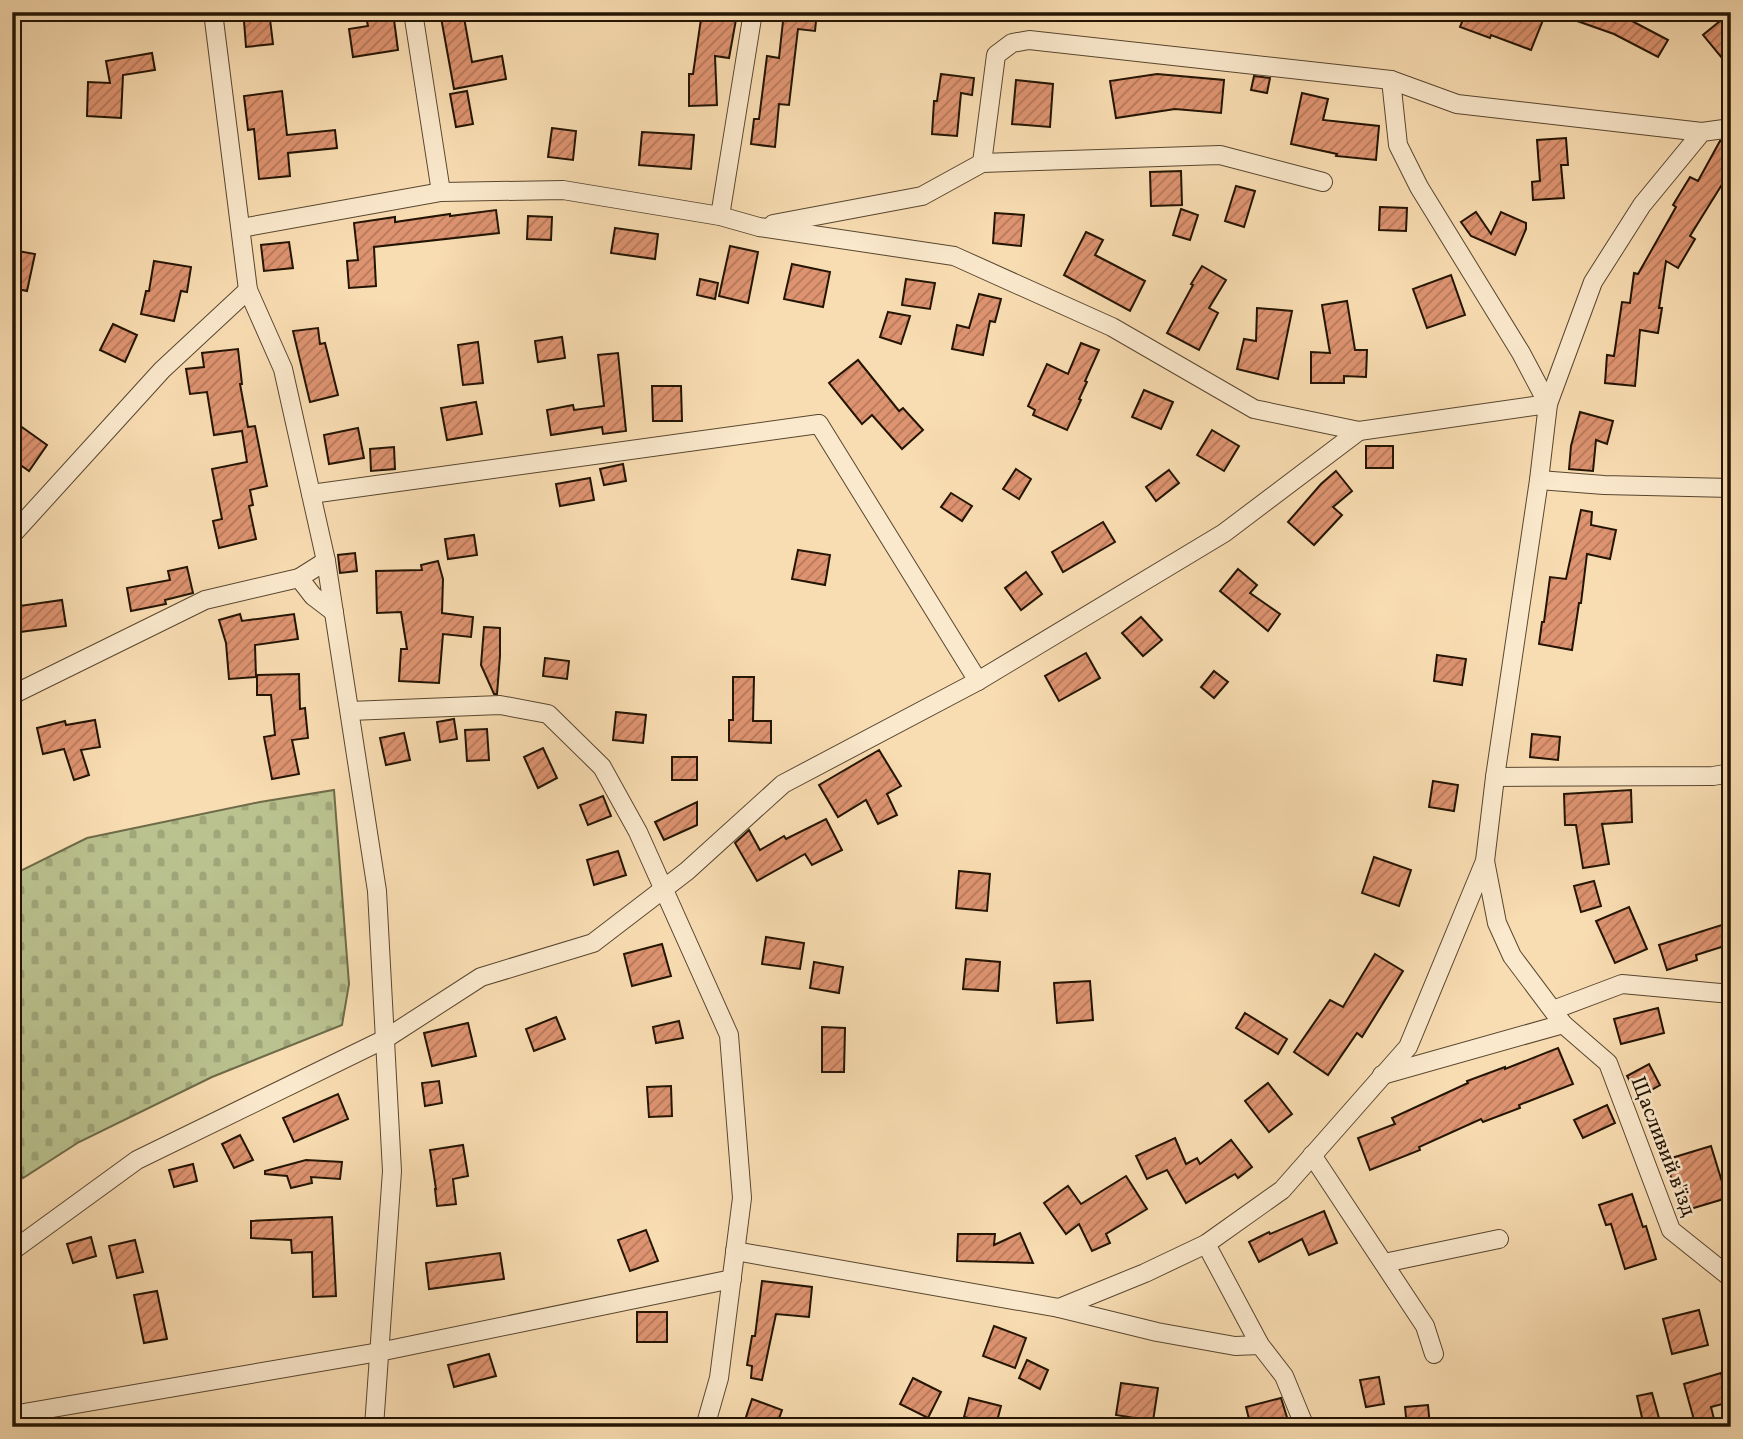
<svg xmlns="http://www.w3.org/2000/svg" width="1743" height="1439" viewBox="0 0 1743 1439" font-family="Vollkorn,serif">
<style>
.cemetery{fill:url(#cemetery-stones);stroke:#6e6b49;stroke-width:2}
.building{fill:url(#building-hatch);stroke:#231403;stroke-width:2}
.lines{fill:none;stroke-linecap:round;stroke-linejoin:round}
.minor-casing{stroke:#58462f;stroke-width:20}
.minor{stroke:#fbe9cd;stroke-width:18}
.labels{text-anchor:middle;stroke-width:5;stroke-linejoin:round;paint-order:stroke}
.street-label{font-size:21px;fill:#231403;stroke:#fbe9cd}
</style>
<defs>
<pattern id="cemetery-stones" width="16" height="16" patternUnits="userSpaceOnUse" patternTransform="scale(1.75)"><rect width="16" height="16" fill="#bac28f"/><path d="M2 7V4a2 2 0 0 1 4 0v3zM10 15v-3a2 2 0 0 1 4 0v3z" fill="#a0a67a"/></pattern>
<pattern id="building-hatch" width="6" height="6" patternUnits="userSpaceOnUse" patternTransform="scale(1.75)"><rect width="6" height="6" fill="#df9471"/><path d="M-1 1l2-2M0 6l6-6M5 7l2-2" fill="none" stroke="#b4785b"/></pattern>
</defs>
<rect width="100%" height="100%" fill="#f9ddb2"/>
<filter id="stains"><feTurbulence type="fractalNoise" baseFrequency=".00286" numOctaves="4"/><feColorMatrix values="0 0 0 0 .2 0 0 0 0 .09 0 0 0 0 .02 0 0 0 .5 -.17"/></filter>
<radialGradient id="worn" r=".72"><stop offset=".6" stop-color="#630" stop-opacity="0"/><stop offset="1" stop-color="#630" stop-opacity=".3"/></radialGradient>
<polygon class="cemetery" points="334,790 349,984 342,1025 212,1077 79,1142 23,1178 12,1157 12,875 87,838 260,802"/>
<g class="building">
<polygon points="365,12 393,12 398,50 353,57 349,29 368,26"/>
<polygon points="440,12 463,12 472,62 502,56 506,79 454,89"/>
<polygon points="702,12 737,14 729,58 715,56 717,105 689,106 689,74 693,74"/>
<polygon points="784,12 817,12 815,31 798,29 789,105 779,104 775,147 751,144 754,119 759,119 767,56 779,58"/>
<polygon points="1466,12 1523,12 1543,20 1531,50 1491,35 1490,38 1460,27"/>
<polygon points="1560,12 1615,12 1668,40 1658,57 1614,34 1560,15"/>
<polygon points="1731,12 1731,69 1703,35"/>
<polygon points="270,19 273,44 246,47 244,21"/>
<polygon points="152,53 155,70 123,75 121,118 87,116 88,82 110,83 106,61"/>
<polygon points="941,74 974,78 972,95 961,93 957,136 932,134 934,101 937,101"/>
<polygon points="1157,74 1224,80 1221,113 1175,109 1116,118 1110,81"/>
<polygon points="1254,76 1270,78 1267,93 1251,90"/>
<polygon points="1016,80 1053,84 1050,127 1012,124"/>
<polygon points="282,91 287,135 335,130 337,148 288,153 290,176 259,179 254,129 248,130 244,96"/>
<polygon points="467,91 473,124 456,127 450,94"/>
<polygon points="1302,93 1328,99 1323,120 1379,126 1376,160 1336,156 1337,154 1291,144"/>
<polygon points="552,128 576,131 573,160 548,157"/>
<polygon points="642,132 694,135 691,169 639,165"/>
<polygon points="1566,138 1568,165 1561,165 1564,198 1533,200 1532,182 1540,181 1537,140"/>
<polygon points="1731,140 1731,170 1690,236 1695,239 1678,268 1666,261 1659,308 1662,308 1658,333 1640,330 1635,386 1605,383 1607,355 1614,356 1622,302 1630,303 1634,273 1638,274 1676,207 1673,205 1690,177 1698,181 1720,141"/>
<polygon points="1181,171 1182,205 1151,206 1150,172"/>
<polygon points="1236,186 1255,191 1244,227 1225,221"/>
<polygon points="1380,207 1407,208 1406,231 1379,230"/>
<polygon points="1181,209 1198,215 1190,240 1173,235"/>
<polygon points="496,210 499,233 374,247 376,286 349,288 347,261 358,260 354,223 395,217 395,222 450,214 450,216"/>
<polygon points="1476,212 1491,234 1501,212 1526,223 1526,229 1515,255 1471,236 1461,222"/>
<polygon points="995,213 1024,215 1021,246 993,243"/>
<polygon points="528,216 552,217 551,240 527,239"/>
<polygon points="615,228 658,234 655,259 611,253"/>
<polygon points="1086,232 1103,240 1095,255 1145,281 1130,311 1064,275"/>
<polygon points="289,242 293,268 264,271 261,245"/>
<polygon points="730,246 758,252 748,303 719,296"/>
<polygon points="12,250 35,254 27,291 12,288"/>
<polygon points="154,261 191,267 187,292 181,291 174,321 141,314 146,291 149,291"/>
<polygon points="792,264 830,272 823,307 784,299"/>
<polygon points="1202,266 1226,280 1209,308 1218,313 1199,350 1167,333 1193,285 1191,284"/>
<polygon points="1451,275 1465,315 1427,328 1413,289"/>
<polygon points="700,279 718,283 715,299 697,295"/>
<polygon points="906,279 935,283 930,309 902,305"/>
<polygon points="979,294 1001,299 995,322 990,321 983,355 952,349 957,325 969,328"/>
<polygon points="1347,301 1355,350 1367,350 1366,377 1344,376 1344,383 1311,383 1311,352 1330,353 1322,305"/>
<polygon points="1257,308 1292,311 1278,379 1237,369 1244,339 1256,341"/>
<polygon points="888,312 910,316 901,344 880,337"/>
<polygon points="113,324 137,335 125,362 100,350"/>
<polygon points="318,328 320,344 325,343 338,395 310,402 293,331"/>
<polygon points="562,337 565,358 538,362 535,341"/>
<polygon points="478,342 483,383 463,385 458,345"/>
<polygon points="1081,343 1099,350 1085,381 1087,382 1079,399 1081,400 1067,430 1033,415 1035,410 1028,406 1047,364 1068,374"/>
<polygon points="238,349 242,384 240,384 248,427 255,426 267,486 250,490 253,505 249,506 256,539 219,548 213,521 222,519 212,469 247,462 242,431 214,435 207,392 190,394 186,369 204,367 202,353"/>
<polygon points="618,353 626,431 603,434 602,427 551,435 547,410 573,405 574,410 604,406 598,355"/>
<polygon points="858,360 899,411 903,408 923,430 902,449 872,415 862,424 829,383"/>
<polygon points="652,386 681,386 682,421 653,421"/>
<polygon points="1144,390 1173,402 1161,429 1132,417"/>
<polygon points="476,402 482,434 447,440 441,408"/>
<polygon points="1580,412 1613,421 1607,444 1596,440 1593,471 1569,469 1571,446"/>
<polygon points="12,420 47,445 29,471 12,459"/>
<polygon points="358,428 364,458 329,464 324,435"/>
<polygon points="1212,430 1239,446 1224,471 1197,455"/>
<rect x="1366" y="446" width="27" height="22"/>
<polygon points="394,447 395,469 371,471 370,449"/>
<polygon points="623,464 626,481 604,485 600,469"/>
<polygon points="1016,469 1031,479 1019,499 1003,489"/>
<polygon points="1169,470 1179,483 1156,501 1146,487"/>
<polygon points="1336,471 1352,491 1333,507 1342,515 1314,545 1288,522 1321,484"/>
<polygon points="590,478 594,500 560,506 556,484"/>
<polygon points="951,493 972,506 962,521 941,507"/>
<polygon points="1581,510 1592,512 1591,525 1616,530 1610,559 1587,554 1581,603 1579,603 1572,650 1539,644 1542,622 1544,622 1550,577 1566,579"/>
<polygon points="1103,522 1115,542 1063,572 1052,552"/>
<polygon points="474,535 477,555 448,559 445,539"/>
<polygon points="798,550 830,555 825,585 792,579"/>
<polygon points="355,553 357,571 340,573 338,555"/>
<polygon points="438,561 443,579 442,613 473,617 471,637 443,634 439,683 399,681 401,649 407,649 401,612 377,613 376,571 422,570 421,565"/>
<polygon points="187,567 193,593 165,600 166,604 131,611 127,588 170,580 168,571"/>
<polygon points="1238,569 1257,585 1250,593 1280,614 1268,631 1220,591"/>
<polygon points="1026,572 1042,594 1021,610 1005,588"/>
<polygon points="62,600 66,626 12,633 12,607"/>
<polygon points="240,614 242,621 294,614 298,639 255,645 256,677 229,679 226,643 219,620"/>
<polygon points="1141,617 1162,640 1143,656 1122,633"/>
<polygon points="484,627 500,628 500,656 497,694 494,694 481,665"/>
<polygon points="1086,653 1100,678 1059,701 1045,676"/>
<polygon points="1437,655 1466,659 1462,685 1434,681"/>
<polygon points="545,658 569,661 567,679 543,676"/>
<polygon points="1214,671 1228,682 1214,698 1201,687"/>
<polygon points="299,674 300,709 305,708 308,738 292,740 299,774 272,779 264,737 275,735 271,695 257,695 257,675"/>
<polygon points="733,677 754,677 753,721 771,721 771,743 729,741 729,720 733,720"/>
<polygon points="616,712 646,715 643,743 613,740"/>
<polygon points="454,719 457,739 440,742 437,722"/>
<polygon points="95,720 100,747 81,750 89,775 74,780 64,749 43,754 37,728 65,721 66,725"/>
<polygon points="487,729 489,760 467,761 465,730"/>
<polygon points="404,733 410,760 386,765 380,738"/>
<polygon points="1532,734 1560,737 1558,760 1530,757"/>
<polygon points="543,748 557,778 538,788 524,757"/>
<polygon points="879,750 901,786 887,794 897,815 878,824 866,800 838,817 819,785"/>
<rect x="672" y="757" width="25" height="23"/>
<polygon points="1433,781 1458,785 1454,811 1429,807"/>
<polygon points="1631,790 1632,822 1602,824 1609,864 1583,868 1576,825 1565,825 1564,794"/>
<polygon points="603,796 611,816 588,825 580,805"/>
<polygon points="697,802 697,825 664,840 655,822"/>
<polygon points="826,819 842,850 812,865 805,854 757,881 735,843 749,830 760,850 784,836 786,839"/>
<polygon points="618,851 626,875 594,885 587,860"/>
<polygon points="1374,857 1411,870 1399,906 1362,893"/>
<polygon points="959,871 990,874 987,911 956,908"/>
<polygon points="1594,881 1601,906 1581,912 1574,886"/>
<polygon points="1629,907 1647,949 1615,963 1596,921"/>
<polygon points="1731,922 1731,944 1696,955 1697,960 1667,970 1659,945"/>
<polygon points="766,937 804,943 800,969 762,964"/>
<polygon points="662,944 671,976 632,986 624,954"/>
<polygon points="1375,954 1403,971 1362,1037 1357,1033 1328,1075 1294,1052 1330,1000 1343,1007"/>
<polygon points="966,959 1000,962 998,991 963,989"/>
<polygon points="814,962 843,967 839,993 810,988"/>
<polygon points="1090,981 1093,1020 1057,1023 1054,983"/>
<polygon points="1658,1008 1664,1033 1621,1044 1614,1019"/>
<polygon points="1245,1013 1287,1039 1278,1054 1236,1028"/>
<polygon points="556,1017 565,1039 534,1051 526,1029"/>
<polygon points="679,1021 683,1038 656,1043 653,1027"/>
<polygon points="468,1023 476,1056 432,1066 424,1033"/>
<polygon points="822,1027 845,1028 844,1072 822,1072"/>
<polygon points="1558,1048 1573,1084 1519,1105 1520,1108 1483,1122 1481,1119 1419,1147 1420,1150 1370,1170 1358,1138 1395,1124 1392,1118 1468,1083 1467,1081 1505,1067 1505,1069"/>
<polygon points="1649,1064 1660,1085 1639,1097 1627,1076"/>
<polygon points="439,1081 442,1103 425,1106 422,1083"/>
<polygon points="1268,1083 1292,1114 1269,1132 1245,1101"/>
<polygon points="671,1086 672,1116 649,1117 647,1087"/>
<polygon points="338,1094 348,1119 294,1142 283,1118"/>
<polygon points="1607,1105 1615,1123 1583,1138 1574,1120"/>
<polygon points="240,1135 253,1160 234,1168 222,1144"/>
<polygon points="1175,1138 1186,1164 1197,1158 1200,1164 1231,1140 1252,1167 1238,1178 1235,1174 1186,1203 1167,1170 1147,1179 1136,1156"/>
<polygon points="463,1145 468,1176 453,1179 456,1204 437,1206 435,1189 436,1189 430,1150"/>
<polygon points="1711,1146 1727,1198 1687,1210 1679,1182 1673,1183 1665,1160"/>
<polygon points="306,1160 342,1162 340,1179 311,1177 312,1183 291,1188 287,1176 265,1174 265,1171"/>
<polygon points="193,1164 197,1181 174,1187 169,1170"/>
<polygon points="1126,1176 1147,1209 1106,1234 1110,1243 1092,1251 1079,1224 1066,1234 1044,1203 1068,1186 1081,1204"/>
<polygon points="1632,1194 1643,1227 1646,1226 1656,1259 1625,1269 1611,1224 1606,1225 1599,1205"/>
<polygon points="1324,1211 1337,1243 1309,1255 1302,1239 1259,1262 1249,1242 1269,1232 1270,1234"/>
<polygon points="332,1217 336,1296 313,1297 312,1252 292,1253 291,1240 251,1238 251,1221"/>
<polygon points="646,1230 658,1261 630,1271 618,1240"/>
<polygon points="1020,1233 1033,1263 957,1261 958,1234 995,1234 994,1245"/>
<polygon points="91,1237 96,1256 73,1263 67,1244"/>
<polygon points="135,1240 143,1272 117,1278 109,1246"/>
<polygon points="500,1253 504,1279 429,1289 426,1263"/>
<polygon points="762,1281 812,1287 809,1317 776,1314 762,1380 751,1378 752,1366 747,1365 752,1336 755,1336"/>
<polygon points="157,1291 167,1339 144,1343 134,1295"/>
<polygon points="1699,1310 1708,1345 1672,1354 1663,1319"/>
<rect x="637" y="1312" width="30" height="30"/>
<polygon points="994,1326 1026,1338 1015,1368 983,1356"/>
<polygon points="489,1354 496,1376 454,1387 448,1365"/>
<polygon points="1027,1360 1048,1370 1040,1389 1019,1378"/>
<polygon points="1721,1373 1730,1402 1711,1407 1716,1427 1696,1427 1684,1384"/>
<polygon points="1379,1377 1384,1404 1366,1407 1360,1380"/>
<polygon points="913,1378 941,1392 928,1418 900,1404"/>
<polygon points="1121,1383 1158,1388 1153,1421 1116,1415"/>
<polygon points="1652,1393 1659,1418 1643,1422 1637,1396"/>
<polygon points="969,1398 1001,1406 996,1425 964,1417"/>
<polygon points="1281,1398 1290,1427 1251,1427 1246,1407"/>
<polygon points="752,1399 782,1410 776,1427 755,1427 744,1423"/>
<polygon points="1428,1405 1430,1427 1407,1427 1405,1407"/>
</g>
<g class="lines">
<defs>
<g id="minor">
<polyline points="213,12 248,290 283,369 326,561 377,891 392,1171 374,1427"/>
<polyline points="413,12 441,192"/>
<polyline points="982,163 996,55 1012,43 1029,40 1391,80 1457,104 1702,132"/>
<polyline points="720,216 753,12"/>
<polyline points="773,224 922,196 982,163 1220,155 1323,182"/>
<polyline points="241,228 441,192 563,190 720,216 759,227 954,256 1112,327 1254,409 1359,431 1548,404 1521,353 1419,187 1398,145 1391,80"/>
<polyline points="1539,480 1604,485 1731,488"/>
<polyline points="311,494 819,424 978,681"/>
<polyline points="12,535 162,370 248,290"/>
<polyline points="299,578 313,596 334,612"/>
<polyline points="12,695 205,600 299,578 326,561"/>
<polyline points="350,711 500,705 548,714 602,767 638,832 729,1035 742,1198 719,1378 705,1427"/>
<polyline points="1495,777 1713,776 1731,773"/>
<polyline points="1485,861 1497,923 1512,956 1563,1024 1608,1063 1671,1230 1731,1278"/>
<polyline points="1553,1010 1622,984 1731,994"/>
<polyline points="1382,1075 1563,1024"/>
<polyline points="1312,1155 1425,1326 1434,1354"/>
<polyline points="1206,1244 1260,1345 1284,1376 1305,1427"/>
<polyline points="12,1251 137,1160 385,1039 481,977 593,943 687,871 783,784 978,681 1224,533 1359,431"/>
<polyline points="735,1251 1059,1308 1145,1273 1206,1244 1282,1190 1408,1047 1485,861 1495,777 1539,480 1548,404 1593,282 1642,205 1702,132 1731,128"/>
<polyline points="1384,1263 1499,1239"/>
<polyline points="1059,1308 1157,1332 1235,1346 1260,1345"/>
<polyline points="12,1415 379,1352 732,1279"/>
</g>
</defs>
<use href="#minor" class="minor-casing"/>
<use href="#minor" class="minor"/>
</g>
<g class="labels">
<g class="street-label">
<text transform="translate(1664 1146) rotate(69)" y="7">Щасливий в'їзд</text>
</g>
</g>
<rect width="1743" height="1439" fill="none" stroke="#f9ddb2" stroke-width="42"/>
<rect x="14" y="14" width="1715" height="1411" fill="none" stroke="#231403" stroke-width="3.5"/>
<rect x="21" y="21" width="1701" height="1397" fill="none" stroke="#231403" stroke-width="2"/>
<rect width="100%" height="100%" filter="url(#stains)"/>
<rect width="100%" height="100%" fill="url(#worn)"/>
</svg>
